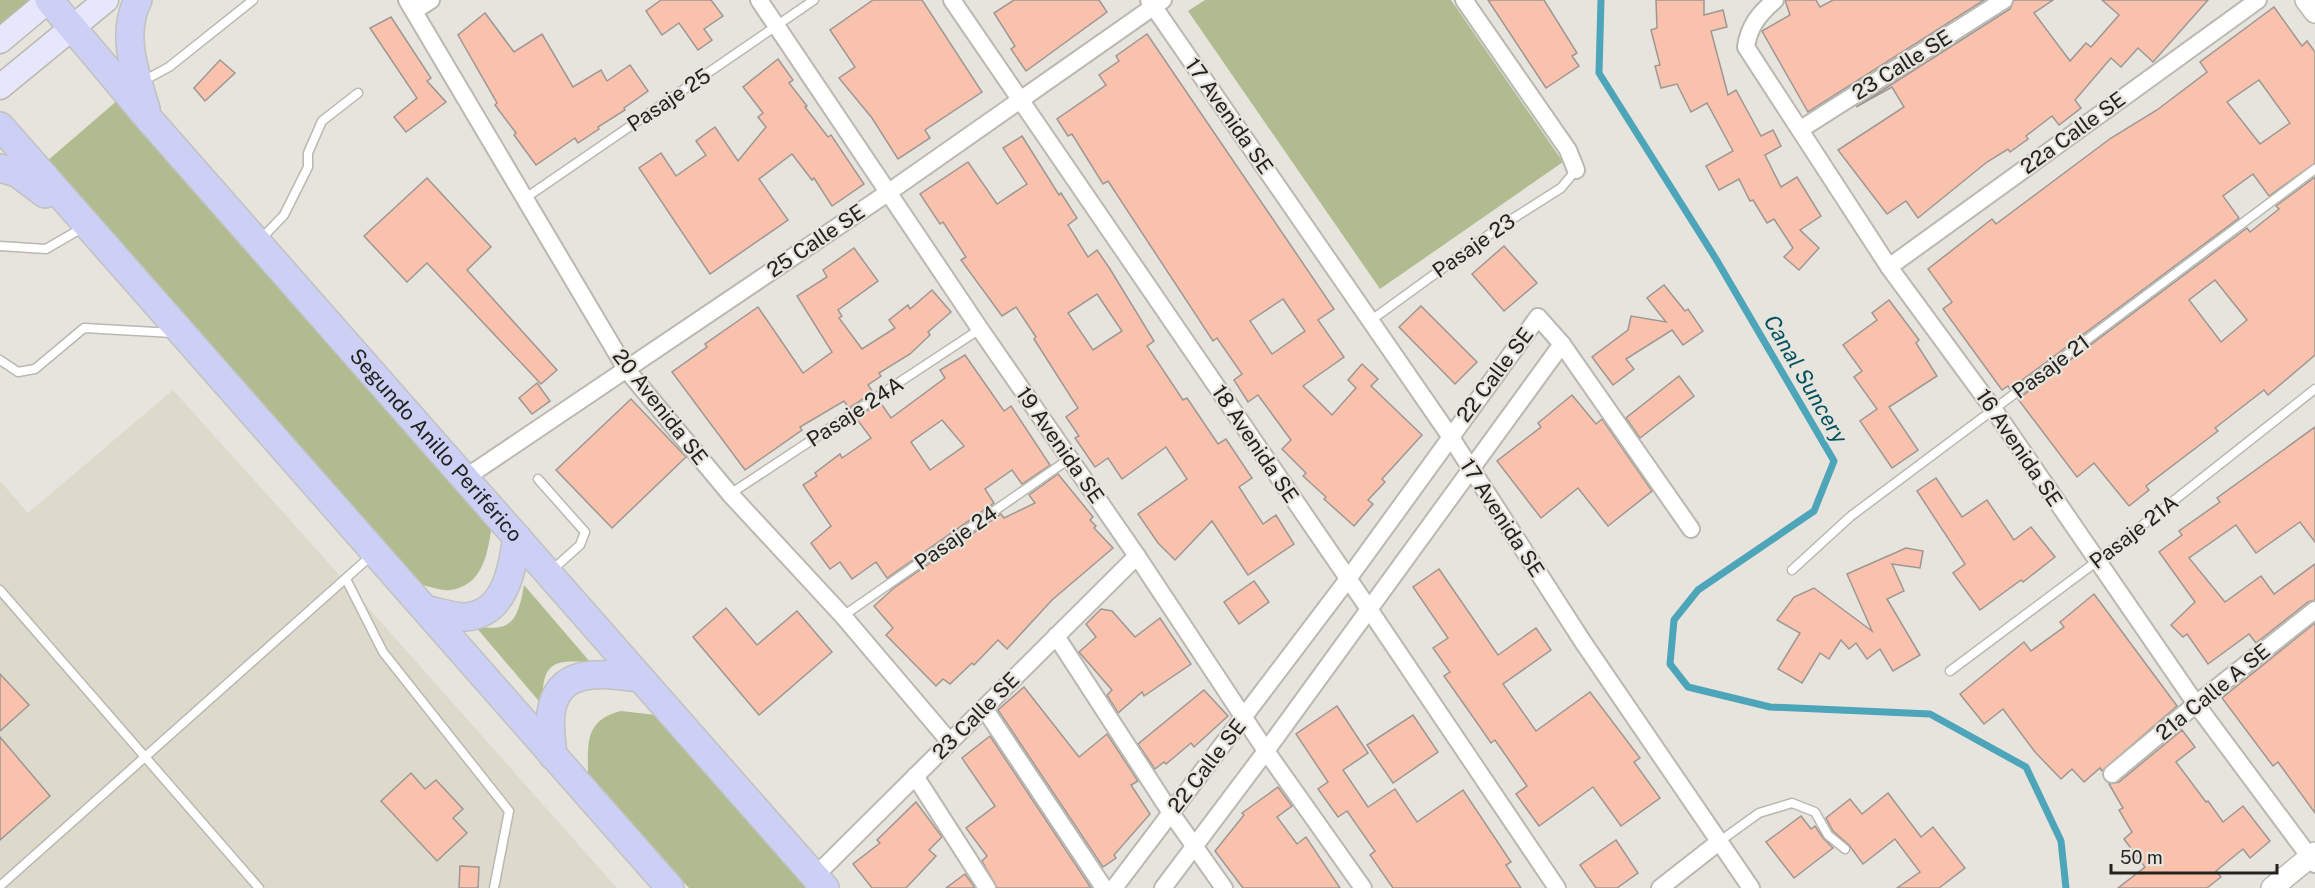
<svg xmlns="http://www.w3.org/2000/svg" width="2315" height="888" viewBox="0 0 2315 888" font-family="'Public Sans',sans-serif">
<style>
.built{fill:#dddacc}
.green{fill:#b0bc90}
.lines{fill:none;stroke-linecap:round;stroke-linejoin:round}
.stream{stroke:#4da5ba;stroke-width:7}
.building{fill:#fac2ac;stroke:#9e9794;stroke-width:1.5;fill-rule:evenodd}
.service-casing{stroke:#b9b8b1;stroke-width:11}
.minor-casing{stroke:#b9b8b1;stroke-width:20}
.tertiary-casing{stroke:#b9b8b1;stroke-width:24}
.secondary-casing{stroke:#b9b8b1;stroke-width:27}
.primary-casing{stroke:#c1c1c0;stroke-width:30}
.service{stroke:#fff;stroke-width:8}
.minor{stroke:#fff;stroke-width:16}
.tertiary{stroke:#fff;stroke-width:21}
.secondary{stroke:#e6e7fa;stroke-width:24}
.primary{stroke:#cdd0f5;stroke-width:27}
.labels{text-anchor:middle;stroke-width:4.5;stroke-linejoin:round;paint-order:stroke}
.street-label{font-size:21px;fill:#22221f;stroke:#e6e4dd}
.water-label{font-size:22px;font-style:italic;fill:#00515f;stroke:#e6e4dd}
</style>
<rect width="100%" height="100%" fill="#e6e4dd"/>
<polygon class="built" points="173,390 309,541 617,888 0,888 0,481 28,513"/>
<g class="green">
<polygon points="0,0 44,0 0,37"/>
<polygon points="1205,0 1451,0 1563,162 1380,289 1188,11"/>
<path d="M119,99l373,425c-4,27 -8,61 -41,66 -10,1 -23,-4 -32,-6l-373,-422z"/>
<path d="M524,585l67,78c-40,-5 -50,2 -48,43l-68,-80c37,7 43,-6 49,-41z"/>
<path d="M621,711l35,4 150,173h-117l-101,-112c0,-32 -4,-56 33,-65z"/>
</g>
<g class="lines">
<polyline class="stream" points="1601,0 1599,73 1716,259 1834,461 1814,511 1698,590 1674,620 1670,664 1688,687 1770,707 1930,714 2026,767 2061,841 2066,888"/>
</g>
<g class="building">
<polygon points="661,0 711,0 723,16 704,29 712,40 698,50 679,23 662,35 646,11"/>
<polygon points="873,0 922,0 982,92 925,130 930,138 898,159 872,118 839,78 855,67 830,30"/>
<polygon points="1014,0 1099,0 1107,12 1026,71 1011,49 1015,46 994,13"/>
<polygon points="1488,0 1544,0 1577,53 1572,56 1579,66 1546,88"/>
<polygon points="1656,0 1704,0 1704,15 1723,10 1727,27 1711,31 1728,95 1736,90 1761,136 1773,130 1781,146 1765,155 1781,187 1797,177 1821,216 1800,230 1819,248 1799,270 1784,257 1793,248 1774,219 1767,223 1753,200 1750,201 1739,179 1719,190 1706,166 1733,151 1707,103 1691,112 1677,84 1661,88 1655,66 1660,65 1651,30 1657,28"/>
<polygon points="1785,0 1816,0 1820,7 1833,0 1984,0 1808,112 1762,31 1790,15"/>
<polygon points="2014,0 2053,0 2034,13 2070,61 2086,43 2091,47 2119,15 2102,0 2208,0 2153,62 2138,48 2121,67 2111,58 2075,100 2081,108 2059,125 2052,116 2026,136 2028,139 2010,152 2008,149 1987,162 1918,218 1906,201 1887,214 1838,150 1904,107 1892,87 1856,107 2010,9"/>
<path d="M2274,7l28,39 5,-5 8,11v111l-46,33 -16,-22 -30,22 16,22 -229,171 -2,-3 -6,4 -59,-81 9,-7 -24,-33 64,-50 4,5 115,-86 46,-28 50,-38 -7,-10zM2259,80l31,43 -30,21 -33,-42z"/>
<polygon points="485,13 514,52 542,34 573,87 601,70 607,81 630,65 648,91 624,108 625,110 598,127 599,129 578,143 575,138 536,165 514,135 516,133 495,105 497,103 458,35"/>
<polygon points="391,17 431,78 427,81 446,102 406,132 394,117 417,98 370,28"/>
<path d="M1147,34l187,275 -16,11 26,37 -41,29 29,29 24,-27 -8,-8 14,-16 16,15 -7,7 51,49 -40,44 3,3 -17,18 5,4 -19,22 -30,-27 2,-2 -23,-21 3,-3 -24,-24 9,-9 -33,-45 -10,7 -14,-22 8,-6 -25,-36 -4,3 -105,-160 -5,3 -31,-50 -4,2 -11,-17 49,-34 -7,-10 20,-14 -3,-5zM1283,299l22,32 -33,23 -22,-33z"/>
<polygon points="778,59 793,80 789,83 807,106 805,107 828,137 831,135 864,184 832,206 814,178 812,180 792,154 759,179 788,220 710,274 639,168 661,153 676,176 706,155 696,141 715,127 738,161 766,127 758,117 763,113 743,87"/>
<polygon points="220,60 235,73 205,101 194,88"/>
<path d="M1022,136l37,59 2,-2 16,25 -9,7 20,32 9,-7 13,19 44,72 -7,5 36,54 4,-2 31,46 8,-5 26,39 -13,9 24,37 13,-9 18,29 -46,31 -36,-54 -37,39 -17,-17 -20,-29 49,-35 -21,-32 -44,32 -14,-21 -13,9 -20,-29 4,-2 -13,-19 12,-9 -44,-69 2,-2 -20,-30 -14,9 -41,-56 5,-3 -23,-35 -3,2 -20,-30 48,-32 29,42 30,-20 -24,-36zM1097,294l25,37 -29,19 -25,-37z"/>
<path d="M2315,177v178l-47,40 -4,-5 -49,38 3,3 -72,55 3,4 -20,16 -35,-43 -17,14 -59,-78 229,-171 3,4 29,-23 -3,-3zM2215,280l32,40 -26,22 -32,-42z"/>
<polygon points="427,178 491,247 467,270 557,370 541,384 427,263 407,282 364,236"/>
<polygon points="1504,246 1537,283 1504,311 1472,274"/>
<polygon points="854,248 878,281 838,310 842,316 839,318 862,349 895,328 889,320 908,305 910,309 932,290 951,312 928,332 930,335 910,354 879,373 881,376 868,385 873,392 849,408 844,401 800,427 802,430 745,470 672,372 707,347 705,344 758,307 803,373 832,352 797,296 827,277 823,270"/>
<polygon points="1664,285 1685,311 1688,309 1703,331 1683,345 1672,330 1626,359 1634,369 1613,385 1592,357 1628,330 1631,316 1666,322 1647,298"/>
<polygon points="1889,300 1919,340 1916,343 1937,376 1889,407 1918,450 1892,468 1860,421 1877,409 1854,377 1862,371 1843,345 1877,320 1872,313"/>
<polygon points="1421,306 1477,362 1455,384 1399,327"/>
<path d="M965,355l39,56 7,-5 39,59 -28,19 -10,-14 -27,19 9,14 -107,75 -11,-16 -24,17 -12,-17 -10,7 -19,-26 20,-17 -28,-41 14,-9 -2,-3 25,-19 2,4 29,-20 -15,-20 24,-16 11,16 54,-40 -5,-8zM942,420l22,26 -34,24 -19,-28z"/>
<polygon points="1679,376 1694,396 1640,438 1626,418"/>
<polygon points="537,383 550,401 532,414 519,398"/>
<polygon points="1572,395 1596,424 1602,419 1652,491 1608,526 1578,488 1541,518 1497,461 1541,427 1538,423"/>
<polygon points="631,399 686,457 612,528 556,470"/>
<polygon points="2315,427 2315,542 2300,522 2256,553 2236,525 2189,558 2225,602 2261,576 2274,594 2315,564 2315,600 2308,602 2256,643 2249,634 2208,664 2187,634 2183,637 2171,625 2195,602 2159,552 2182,535 2179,531 2220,502 2217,498"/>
<polygon points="1058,474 1093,517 1090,520 1096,526 1094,528 1113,548 1052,600 1007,649 998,640 974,665 972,663 950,684 943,679 936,686 886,635 893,628 874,606 894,588 1001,514 1004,518 1035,503 1029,495"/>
<polygon points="1936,478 1962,517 1987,500 2014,540 2031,527 2055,557 2023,582 2021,580 1980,610 1953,573 1965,564 1917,491"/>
<polygon points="1906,548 1923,551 1920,568 1892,564 1904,591 1887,599 1920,655 1893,671 1880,649 1867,659 1856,643 1849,649 1841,640 1829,659 1820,653 1802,683 1778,669 1800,633 1777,620 1794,597 1814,588 1872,631 1847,574"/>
<polygon points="1439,569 1498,655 1536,628 1551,650 1503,684 1536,731 1590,692 1640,758 1634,762 1660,798 1621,826 1593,787 1539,826 1516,794 1527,786 1495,740 1491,743 1473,717 1444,676 1450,672 1433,648 1448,638 1413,587"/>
<polygon points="1254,581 1269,602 1239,624 1224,602"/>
<polygon points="2094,594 2177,706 2102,771 2100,768 2084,782 2072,769 2061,779 2035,752 2003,709 1984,724 1960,694 2024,642 2031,651 2064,627 2060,622"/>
<polygon points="726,608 757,645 797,611 832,652 759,715 693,637"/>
<polygon points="1101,609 1112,611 1135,637 1160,618 1191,664 1144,696 1142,692 1118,713 1107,695 1112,690 1079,652 1096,637 1086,624"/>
<polygon points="2315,623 2315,813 2278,762 2273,766 2222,698"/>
<polygon points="0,674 29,705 0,731"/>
<polygon points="1024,687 1079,757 1107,734 1138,781 1131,785 1150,814 1114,855 1116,858 1103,867 998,710"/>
<polygon points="1204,690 1228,716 1194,747 1191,743 1166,764 1164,762 1155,769 1138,744"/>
<polygon points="1337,706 1368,753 1343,770 1368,807 1395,789 1417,822 1463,790 1511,862 1506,865 1521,888 1393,888 1370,855 1375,851 1347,811 1338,817 1318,789 1328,782 1296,734"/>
<polygon points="1413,715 1438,752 1393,783 1367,745"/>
<polygon points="2182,730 2195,747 2176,762 2206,802 2208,801 2223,822 2243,806 2270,841 2250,858 2243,849 2216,871 2221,877 2207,888 2118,888 2145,867 2124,839 2132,832 2119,810 2123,808 2109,784 2119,782"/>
<polygon points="990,736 1091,888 997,888 982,861 987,856 966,828 995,806 962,758"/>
<polygon points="0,737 50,796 0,840"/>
<polygon points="411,773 425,789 436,780 463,809 453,818 467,833 437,861 381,801"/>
<polygon points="1278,787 1292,806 1277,817 1297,844 1306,837 1340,888 1243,888 1215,851 1244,815 1242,813"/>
<polygon points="1888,793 1921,837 1933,827 1965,868 1939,888 1897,888 1920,872 1895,839 1863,864 1849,845 1833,831 1826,818 1850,799 1862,814"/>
<polygon points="916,802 942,837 929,850 936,856 906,888 872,888 853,864 880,843 877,840"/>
<polygon points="1801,816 1811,829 1815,826 1823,838 1833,848 1794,878 1766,842"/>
<polygon points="1616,840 1638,873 1617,888 1596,888 1580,865"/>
<polygon points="460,866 479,867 478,888 459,888"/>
<polygon points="965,874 975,888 946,888"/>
</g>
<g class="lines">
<defs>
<g id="service">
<polyline points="143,81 169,67 253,0"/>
<polyline points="524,199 814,0"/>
<polyline points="260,240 284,215 308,167 308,153 322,121 358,93"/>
<polyline points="0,246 46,249 84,227"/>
<polyline points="1370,321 1501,226 1561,188 1576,170"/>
<polyline points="0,360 18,372 35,369 84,328 173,333"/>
<polyline points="538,479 585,532 580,545 551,571"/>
<polyline points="730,494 980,329"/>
<polyline points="1792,570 1851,516 2315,169"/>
<polyline points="346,579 383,652 509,811 494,888"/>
<polyline points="0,590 259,888"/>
<polyline points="843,616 1069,459"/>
<polyline points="1950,671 2096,562 2315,389"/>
<polyline points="1720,841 1759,813 1792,803 1815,812 1828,835 1845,849"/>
<polyline points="0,886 372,555"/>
</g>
<g id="minor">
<polyline points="407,0 626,369 730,494 843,616 950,742"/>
<polyline points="759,0 980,329 1137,556 1266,751 1363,888"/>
<polyline points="952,0 1369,609 1557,888"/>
<polyline points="1149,0 1450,436 1583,642 1751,888"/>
<polyline points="1464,0 1568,150 1576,170"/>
<path d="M1775,0c-16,14 -26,26 -29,47l143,220 105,143 202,294 119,160"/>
<polyline points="414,11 431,0"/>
<polyline points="1801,129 2004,0"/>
<polyline points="1889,267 2258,0"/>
<polyline points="465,478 889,192 1163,0"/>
<polyline points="1056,636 1171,813 1224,888"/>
<polyline points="984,708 1104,888"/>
<polyline points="2112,774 2196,704 2315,610"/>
<polyline points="915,776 987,888"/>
<polyline points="815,876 1137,556"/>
<polyline points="1114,888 1348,579 1538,317 1562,344 1691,529"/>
<polyline points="1163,888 1266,751 1562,344"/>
<polyline points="1660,888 1720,841"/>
</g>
<g id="tertiary">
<polyline points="2306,0 2315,12"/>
<polyline points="2272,888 2315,853"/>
</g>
<g id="secondary">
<polyline points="0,41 49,0"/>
<polyline points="0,87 106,0"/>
</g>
<g id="primary">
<path id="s1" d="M49,0l100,119 676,769"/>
<path d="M138,0c-18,35 -2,75 8,109"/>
<polyline points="0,126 670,888"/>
<polyline points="0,168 17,173 45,194"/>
<path d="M428,610c11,2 26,7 37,7 41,-3 47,-48 52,-80"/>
<path d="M553,756c-1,-13 -4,-30 -2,-43 7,-48 54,-39 88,-35"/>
</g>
</defs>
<use href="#service" class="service-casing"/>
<use href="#minor" class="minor-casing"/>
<use href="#tertiary" class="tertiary-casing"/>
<use href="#secondary" class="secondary-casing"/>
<use href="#primary" class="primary-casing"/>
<use href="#service" class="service"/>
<use href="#minor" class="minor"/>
<use href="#tertiary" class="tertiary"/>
<use href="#secondary" class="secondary"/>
<use href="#primary" class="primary"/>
</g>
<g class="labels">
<g class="street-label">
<text transform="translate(1902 65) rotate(-32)" y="7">23 Calle SE</text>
<text transform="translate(669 100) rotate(-34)" y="7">Pasaje 25</text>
<text transform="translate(1229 116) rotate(55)" y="7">17 Avenida SE</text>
<text transform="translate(2073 133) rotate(-36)" y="7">22a Calle SE</text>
<text transform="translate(816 241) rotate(-34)" y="7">25 Calle SE</text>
<text transform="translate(1474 246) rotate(-35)" y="7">Pasaje 23</text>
<text transform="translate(2051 367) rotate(-37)" y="7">Pasaje 21</text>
<text transform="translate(1495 375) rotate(-53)" y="7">22 Calle SE</text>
<text transform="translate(660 407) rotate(52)" y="7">20 Avenida SE</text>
<text transform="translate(855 412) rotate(-33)" y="7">Pasaje 24A</text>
<text transform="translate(1255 444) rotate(56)" y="7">18 Avenida SE</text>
<text dy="7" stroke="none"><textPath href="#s1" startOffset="590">Segundo Anillo Periférico</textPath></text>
<text transform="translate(1060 445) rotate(55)" y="7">19 Avenida SE</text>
<text transform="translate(2019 448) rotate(56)" y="7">16 Avenida SE</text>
<text transform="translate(1502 518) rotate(57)" y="7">17 Avenida SE</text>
<text transform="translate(2134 532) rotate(-38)" y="7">Pasaje 21A</text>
<text transform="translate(956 538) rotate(-35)" y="7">Pasaje 24</text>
<text transform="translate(2213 692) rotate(-39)" y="7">21a Calle A SE</text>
<text transform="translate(976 716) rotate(-45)" y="7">23 Calle SE</text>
<text transform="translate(1207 766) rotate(-52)" y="7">22 Calle SE</text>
</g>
<g class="water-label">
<text transform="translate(1806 379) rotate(60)" y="8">Canal Suncery</text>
</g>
</g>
<path d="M2111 864v9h166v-9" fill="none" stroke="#22221f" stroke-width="3"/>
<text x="2120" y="864" font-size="18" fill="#22221f" stroke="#e6e4dd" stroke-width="4.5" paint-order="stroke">50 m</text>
</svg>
